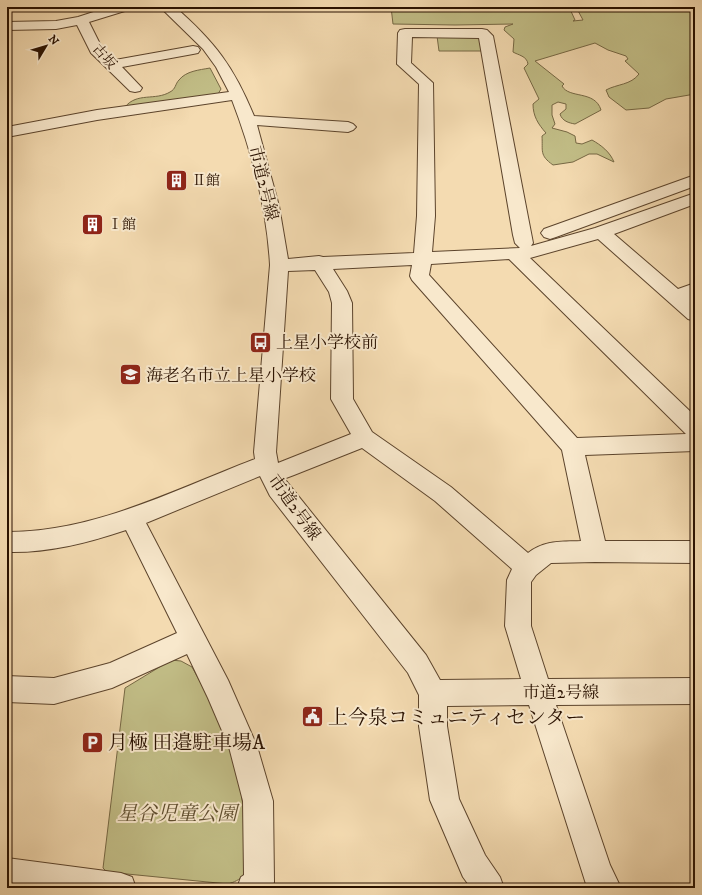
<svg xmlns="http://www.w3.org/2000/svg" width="702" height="895" viewBox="0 0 702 895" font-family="'IM FELL DW Pica','Noto Serif JP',serif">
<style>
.green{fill:#c2be87;stroke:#766844}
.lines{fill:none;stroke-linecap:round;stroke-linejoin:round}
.minor-casing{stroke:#5c442c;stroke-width:2}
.minor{fill:#f8e8cc;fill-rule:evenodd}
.labels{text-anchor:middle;stroke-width:4;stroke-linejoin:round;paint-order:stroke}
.far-street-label{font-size:14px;fill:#291100;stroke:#f8e8cc}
.far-poi-label{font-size:14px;fill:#291100;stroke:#f8e8cc;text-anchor:start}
.street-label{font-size:17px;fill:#291100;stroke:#f8e8cc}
.poi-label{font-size:17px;fill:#291100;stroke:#f8e8cc;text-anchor:start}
.near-poi-label{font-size:20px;fill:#291100;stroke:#f8e8cc;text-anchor:start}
.near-park-label{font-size:20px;font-style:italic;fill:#5f4e2f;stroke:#f8e8cc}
</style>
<rect width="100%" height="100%" fill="#f4dbb1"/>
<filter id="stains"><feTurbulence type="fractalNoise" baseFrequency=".005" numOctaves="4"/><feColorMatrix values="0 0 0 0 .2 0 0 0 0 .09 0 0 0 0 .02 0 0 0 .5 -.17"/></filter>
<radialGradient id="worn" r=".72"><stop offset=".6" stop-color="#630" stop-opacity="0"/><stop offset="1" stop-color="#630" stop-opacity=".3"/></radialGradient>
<g class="green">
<path d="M391,7h178l6,13 -2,1 10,-1 -7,-13h119v87l-29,5 -17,9 -23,2 -17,-13 -3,-7c11,-6 25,-5 33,-16l-14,-13 3,-2 -2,-3 -18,-6 -13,-7 -60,18 29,23 -2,2c7,13 33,4 39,24l-26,14c-6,-1 -13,-3 -15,-10l6,-5v-5l-8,-2 -6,3v10l3,9 -3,4 15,4 8,4 1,7 6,1 10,-4c9,5 18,12 22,22l-17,-8h-8l-16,8 -20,3c-14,-10 -10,-14 -11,-29l4,-3c-8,-9 -13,-17 -13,-29l6,-5 -15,-31 4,-4c-1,-8 -10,-9 -15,-12l1,-13 -10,-9 1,-3 8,-3 -58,1 -62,-1z"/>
<polygon points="437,36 479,38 483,51 439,51"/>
<path d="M210,68l11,21 -3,5 -93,13c12,-15 30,-6 45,-15 6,-3 5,-8 9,-12 7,-9 20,-10 31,-12z"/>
<path d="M171,660l10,1 11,6c14,25 30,56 40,82 7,21 21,109 11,126 -3,5 -9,7 -15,9l-121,-12 -4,-4 22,-180z"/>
</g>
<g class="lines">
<defs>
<g id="minor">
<polygon points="109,7 130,7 128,10 89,22 102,48 115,60 193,46 198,47 200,50 198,53 193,54 122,67 142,88 140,91 135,92 130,91 91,53 77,25 56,29 7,30 7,22 56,21 78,17"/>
<path d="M160,7h15c40,35 59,60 79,109l94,6 5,2 3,3 -3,3 -5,2 -91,-7 22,81 9,53 31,-3 4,1 91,-4 3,-37 2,-132 -22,-20 1,-31 2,-3 5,-1h77l5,1 6,6 40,207 -2,3 64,-18 100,-35v11l-81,30 64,55 17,-6v13l-5,3 5,4v18l-7,-2 -90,-80 -68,19 165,158v35l-110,4 20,86h90v22l-100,-1 -44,1 -15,12 -5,7v44l17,53 147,-1v26l-139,1 54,160 11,23h-32l-3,-4 -57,-179 -82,1v20l12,73 26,56 15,22 4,11h-33l-8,-11 -33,-77 -11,-74v-31l-11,-22 -138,-177 -10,-20 -114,47 82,157 29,66 16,55 1,81 -2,6h-35l4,-11 3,-2 -1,-74 -14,-54 -21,-49 -21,-44 -75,34 -58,16 -47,-2v-26l47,2 56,-15 67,-30 -51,-103c-39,13 -77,23 -119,22v-20c88,0 167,-42 248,-73l-1,-7 16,-187c-3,-55 -18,-113 -38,-165l-135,20 -90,17v-10l90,-17 132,-18 -13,-25 -13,-18zM412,37l67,1 34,197 2,8 5,5 -88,4 3,-36 -2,-133 -22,-20zM509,259l177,175 -109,4 -148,-163 2,-11zM412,265l-2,11 2,4 150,170 19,91c-21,1 -36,-1 -53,12l-77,-66 -79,-55 -19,-33 -1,-96 -5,-12 -14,-22zM315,270l14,22 3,11 -1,96 20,35 -73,29 -2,-11 12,-181zM362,448l73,53 77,68 -5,11 -2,46 16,53 -81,1 -14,-25 -143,-178 3,1 8,-3z"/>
<polygon points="695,175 695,186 556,237 550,239 544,237 541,233 544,229"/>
<polygon points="7,858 121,873 132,877 136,888 7,888"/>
</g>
</defs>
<use href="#minor" class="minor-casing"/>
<use href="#minor" class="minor"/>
</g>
<defs>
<symbol id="building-square" viewBox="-11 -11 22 22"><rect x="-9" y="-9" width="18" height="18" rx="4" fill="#8f2418" stroke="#f8e8cc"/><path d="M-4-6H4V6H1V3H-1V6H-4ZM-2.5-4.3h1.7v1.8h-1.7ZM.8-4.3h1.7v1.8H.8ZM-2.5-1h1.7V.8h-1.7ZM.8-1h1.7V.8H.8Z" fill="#fff"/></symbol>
<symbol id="bus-square" viewBox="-11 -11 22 22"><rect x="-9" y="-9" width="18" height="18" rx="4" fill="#8f2418" stroke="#f8e8cc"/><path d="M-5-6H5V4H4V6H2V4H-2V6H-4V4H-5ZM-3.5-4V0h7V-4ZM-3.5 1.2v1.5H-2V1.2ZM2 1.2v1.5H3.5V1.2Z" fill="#fff"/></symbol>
<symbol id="school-square" viewBox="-11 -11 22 22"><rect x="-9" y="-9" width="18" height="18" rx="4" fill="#8f2418" stroke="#f8e8cc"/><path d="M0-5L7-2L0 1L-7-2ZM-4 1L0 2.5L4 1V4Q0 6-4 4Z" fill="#fff"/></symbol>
<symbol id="civic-square" viewBox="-11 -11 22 22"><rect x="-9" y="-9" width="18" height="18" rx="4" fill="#8f2418" stroke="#f8e8cc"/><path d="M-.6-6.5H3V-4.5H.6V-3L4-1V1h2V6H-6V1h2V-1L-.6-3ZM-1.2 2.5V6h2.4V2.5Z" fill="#fff"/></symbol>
<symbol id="parking-square" viewBox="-11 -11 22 22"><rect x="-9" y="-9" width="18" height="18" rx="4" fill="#8f2418" stroke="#f8e8cc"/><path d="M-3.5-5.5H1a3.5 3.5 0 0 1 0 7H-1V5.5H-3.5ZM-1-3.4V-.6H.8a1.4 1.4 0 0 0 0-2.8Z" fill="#fff"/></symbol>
</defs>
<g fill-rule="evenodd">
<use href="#building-square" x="164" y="168" width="25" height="25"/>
<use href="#building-square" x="80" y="212" width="25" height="25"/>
<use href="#bus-square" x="248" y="330" width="25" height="25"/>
<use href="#school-square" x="118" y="362" width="25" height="25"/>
<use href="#civic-square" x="300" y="704" width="25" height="25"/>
<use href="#parking-square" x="80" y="730" width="25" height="25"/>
</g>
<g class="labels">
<g class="far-street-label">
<text transform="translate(105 56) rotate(49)" y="5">古坂</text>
</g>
<g class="far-poi-label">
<text x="192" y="185">Ⅱ館</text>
<text x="108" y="229">Ⅰ館</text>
</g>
<g class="street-label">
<text transform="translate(264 183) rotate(76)" y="6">市道2号線</text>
<text transform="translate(295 507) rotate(54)" y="6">市道2号線</text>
<text x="561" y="698">市道2号線</text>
</g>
<g class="poi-label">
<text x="276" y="348">上星小学校前</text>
<text x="146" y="381">海老名市立上星小学校</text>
</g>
<g class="near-poi-label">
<text x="328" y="724">上今泉コミュニティセンター</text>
<text x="108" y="749">月極 田邉駐車場A</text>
</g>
<g class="near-park-label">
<text x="177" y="820">星谷児童公園</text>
</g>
</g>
<rect width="702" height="895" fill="none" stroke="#f4dbb1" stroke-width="24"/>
<rect x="8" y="8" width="686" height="879" fill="none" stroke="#291100" stroke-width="2"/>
<rect x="12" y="12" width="678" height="871" fill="none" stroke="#291100"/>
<g transform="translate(46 46) rotate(52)" stroke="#f8e8cc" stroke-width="3" paint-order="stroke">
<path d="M0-3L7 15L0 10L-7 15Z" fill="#291100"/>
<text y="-6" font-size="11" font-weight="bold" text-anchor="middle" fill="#291100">N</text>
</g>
<rect width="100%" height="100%" filter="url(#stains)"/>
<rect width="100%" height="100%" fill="url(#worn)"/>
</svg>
